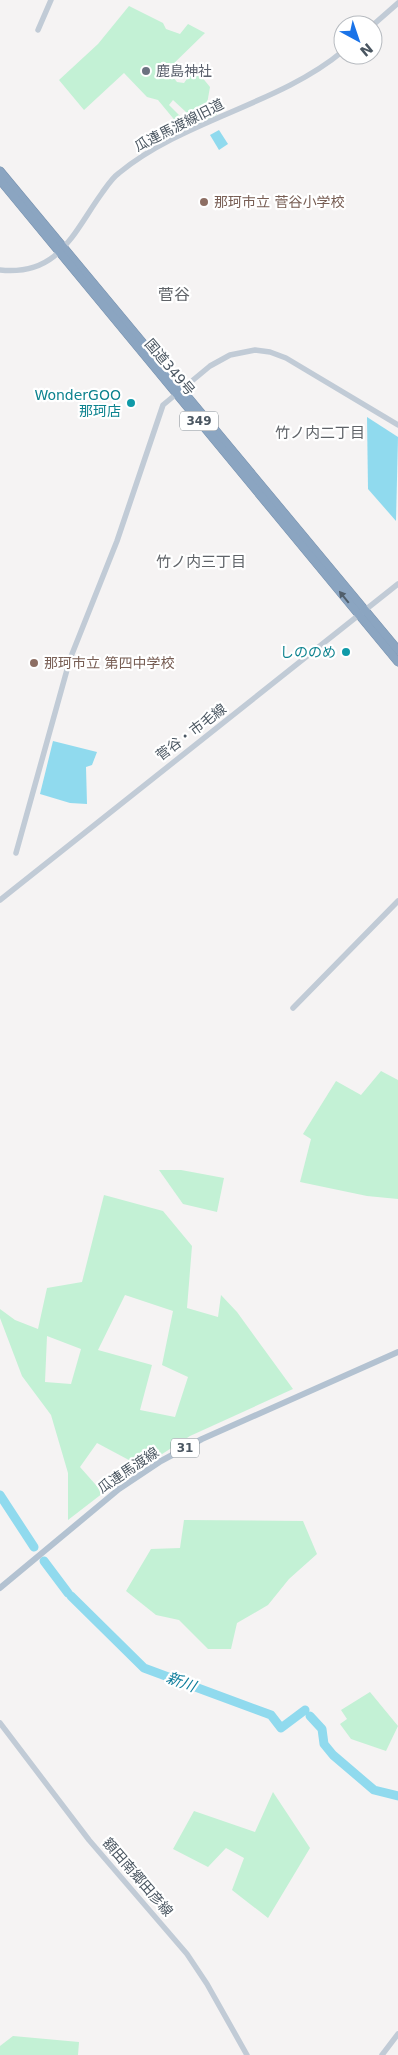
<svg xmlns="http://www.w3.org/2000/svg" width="398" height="2055" viewBox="0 0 398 2055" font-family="'DejaVu Sans','Noto Sans JP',sans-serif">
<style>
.green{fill:#c3f1d5;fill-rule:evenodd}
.water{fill:#90daee}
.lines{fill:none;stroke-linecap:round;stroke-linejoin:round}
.river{stroke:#90daee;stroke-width:9}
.highway-casing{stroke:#7690ad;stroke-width:9}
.secondary{stroke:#c1cbd6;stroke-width:5.5}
.primary{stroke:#b3c2d1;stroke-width:6}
.highway{stroke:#8ba5c1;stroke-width:8}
.oneway{fill:#505e6b}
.worship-dot{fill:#6b7280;stroke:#fff;stroke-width:2}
.education-dot{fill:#8d6e63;stroke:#fff;stroke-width:2}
.culture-dot{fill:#0f9aa8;stroke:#fff;stroke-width:2}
.labels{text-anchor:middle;stroke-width:4.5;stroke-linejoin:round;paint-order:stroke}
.shield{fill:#fff;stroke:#808990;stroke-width:1}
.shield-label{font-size:12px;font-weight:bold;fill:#4a5661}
.worship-label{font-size:14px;fill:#5b616d;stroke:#fff;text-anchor:start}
.street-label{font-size:14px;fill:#4a5661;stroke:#fff}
.education-label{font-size:14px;fill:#785e54;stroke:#fff;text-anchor:start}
.culture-label{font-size:14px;fill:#0d838f;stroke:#fff;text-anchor:end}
.neighbourhood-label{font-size:15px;fill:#5f6368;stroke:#fff}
.water-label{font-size:15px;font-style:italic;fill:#0c7c9b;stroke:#fff}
.quarter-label{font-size:16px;fill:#5f6368;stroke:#fff}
</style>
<rect width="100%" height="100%" fill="#f5f3f3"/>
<g class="green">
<polygon points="129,6 163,23 166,29 180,34 188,24 205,33 167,70 177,82 184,83 189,76 201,76 210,87 207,104 217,115 199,124 173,100 169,105 189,125 182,129 158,100 147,97 124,73 84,110 59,80 98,44"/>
<polygon points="381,1071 398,1080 398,1199 367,1196 300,1182 311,1139 303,1134 336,1081 361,1095"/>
<polygon points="159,1170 181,1170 224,1178 217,1212 183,1204"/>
<path d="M104,1195l59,16 29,35 -5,62 31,9 3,-22 16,17 56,77 -103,47 -48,31 -45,-24 -17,24 23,26 -35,27v-47l-17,-58 -29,-39 -22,-58v-9l15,11 23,9 9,-41 35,-6zM125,1295l48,16 -11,54 26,12 -13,40 -35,-7 12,-45 -54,-15zM47,1336l34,13 -10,35 -26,-2z"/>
<polygon points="184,1520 303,1521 317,1554 289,1579 268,1605 237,1623 231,1649 208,1649 179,1620 156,1615 126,1591 151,1549 180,1548"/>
<polygon points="370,1692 398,1726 386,1751 351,1739 340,1724 347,1719 341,1710"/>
<polygon points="273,1792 310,1848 268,1918 232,1890 244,1858 226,1848 208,1867 173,1849 194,1811 255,1832"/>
<polygon points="13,2036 79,2042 78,2055 0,2055 0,2046"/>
</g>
<g class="water">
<polygon points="219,130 228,144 219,150 210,135"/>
<polygon points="367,417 398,437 396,521 368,489"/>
<polygon points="53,741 97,752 92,765 86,767 87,804 70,803 40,794"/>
</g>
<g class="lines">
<g class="river">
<polyline points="0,1495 34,1547"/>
<polyline points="44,1561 68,1593"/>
<polyline points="71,1596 144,1668 271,1715 281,1728 305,1710"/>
<polyline points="310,1716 322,1729 324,1744 333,1755 374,1790 398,1796"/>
</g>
<defs>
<g id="highway">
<polyline points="0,171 398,650"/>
<polyline points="0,180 398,662"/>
</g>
</defs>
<use href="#highway" class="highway-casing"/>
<g class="secondary">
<polyline points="373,25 398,3"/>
<polyline points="38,30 51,0"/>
<path d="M0,270c59,6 73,-37 102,-77 5,-7 10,-15 17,-20 64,-53 161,-69 224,-122"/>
<polyline points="16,853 70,659 117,541 163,405 210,366 230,355 255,350 270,352 286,358 398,425"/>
<polyline points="0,900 398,584"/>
<polyline points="293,1008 398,901"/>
<polyline points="0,1723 89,1840 187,1954 207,1984 247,2055"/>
<polyline points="382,2055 398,2034"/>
</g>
<polyline class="primary" points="0,1588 119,1489 161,1461 202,1439 398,1352"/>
<use href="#highway" class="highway"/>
</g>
<defs><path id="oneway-solid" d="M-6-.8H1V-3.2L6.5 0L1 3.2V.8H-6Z" transform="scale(1.25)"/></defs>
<use class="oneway" href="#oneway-solid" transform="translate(344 597) rotate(-129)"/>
<circle class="worship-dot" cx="146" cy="71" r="5"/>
<g class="education-dot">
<circle cx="204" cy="202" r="5"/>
<circle cx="34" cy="663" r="5"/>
</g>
<g class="culture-dot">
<circle cx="131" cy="403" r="5"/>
<circle cx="346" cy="652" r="5"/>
</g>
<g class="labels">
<g class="shield">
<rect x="180" y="411.5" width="38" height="19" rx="4"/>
<rect x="171" y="1438.5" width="28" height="19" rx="4"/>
</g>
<g class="shield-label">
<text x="199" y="425">349</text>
<text x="185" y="1452">31</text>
</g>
<g class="worship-label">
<text x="156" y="76">鹿島神社</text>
</g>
<g class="street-label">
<text transform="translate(179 125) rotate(-27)" y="5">瓜連馬渡線旧道</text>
<text transform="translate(170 367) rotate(50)" y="5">国道349号</text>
<text transform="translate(191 732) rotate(-37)" y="5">菅谷・市毛線</text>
<text transform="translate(128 1470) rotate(-34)" y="5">瓜連馬渡線</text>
<text transform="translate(138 1877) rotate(49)" y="5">額田南郷田彦線</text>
</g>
<g class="education-label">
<text x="214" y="207">那珂市立 菅谷小学校</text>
<text x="44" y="668">那珂市立 第四中学校</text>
</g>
<g class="culture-label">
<text x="121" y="400">WonderGOO<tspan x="121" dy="16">那珂店</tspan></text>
<text x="336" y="657">しののめ</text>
</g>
<g class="neighbourhood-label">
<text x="320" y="438">竹ノ内二丁目</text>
<text x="201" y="567">竹ノ内三丁目</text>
</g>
<g class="water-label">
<text transform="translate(181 1682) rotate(20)" y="5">新川</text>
</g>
<g class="quarter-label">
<text x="174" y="300">菅谷</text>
</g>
</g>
<g transform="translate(358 40) rotate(140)"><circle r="24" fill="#ffffff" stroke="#b7bbc0"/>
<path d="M0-4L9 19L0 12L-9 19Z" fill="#1a73e8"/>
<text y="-8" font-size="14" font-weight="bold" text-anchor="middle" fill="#4a5661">N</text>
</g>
</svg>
